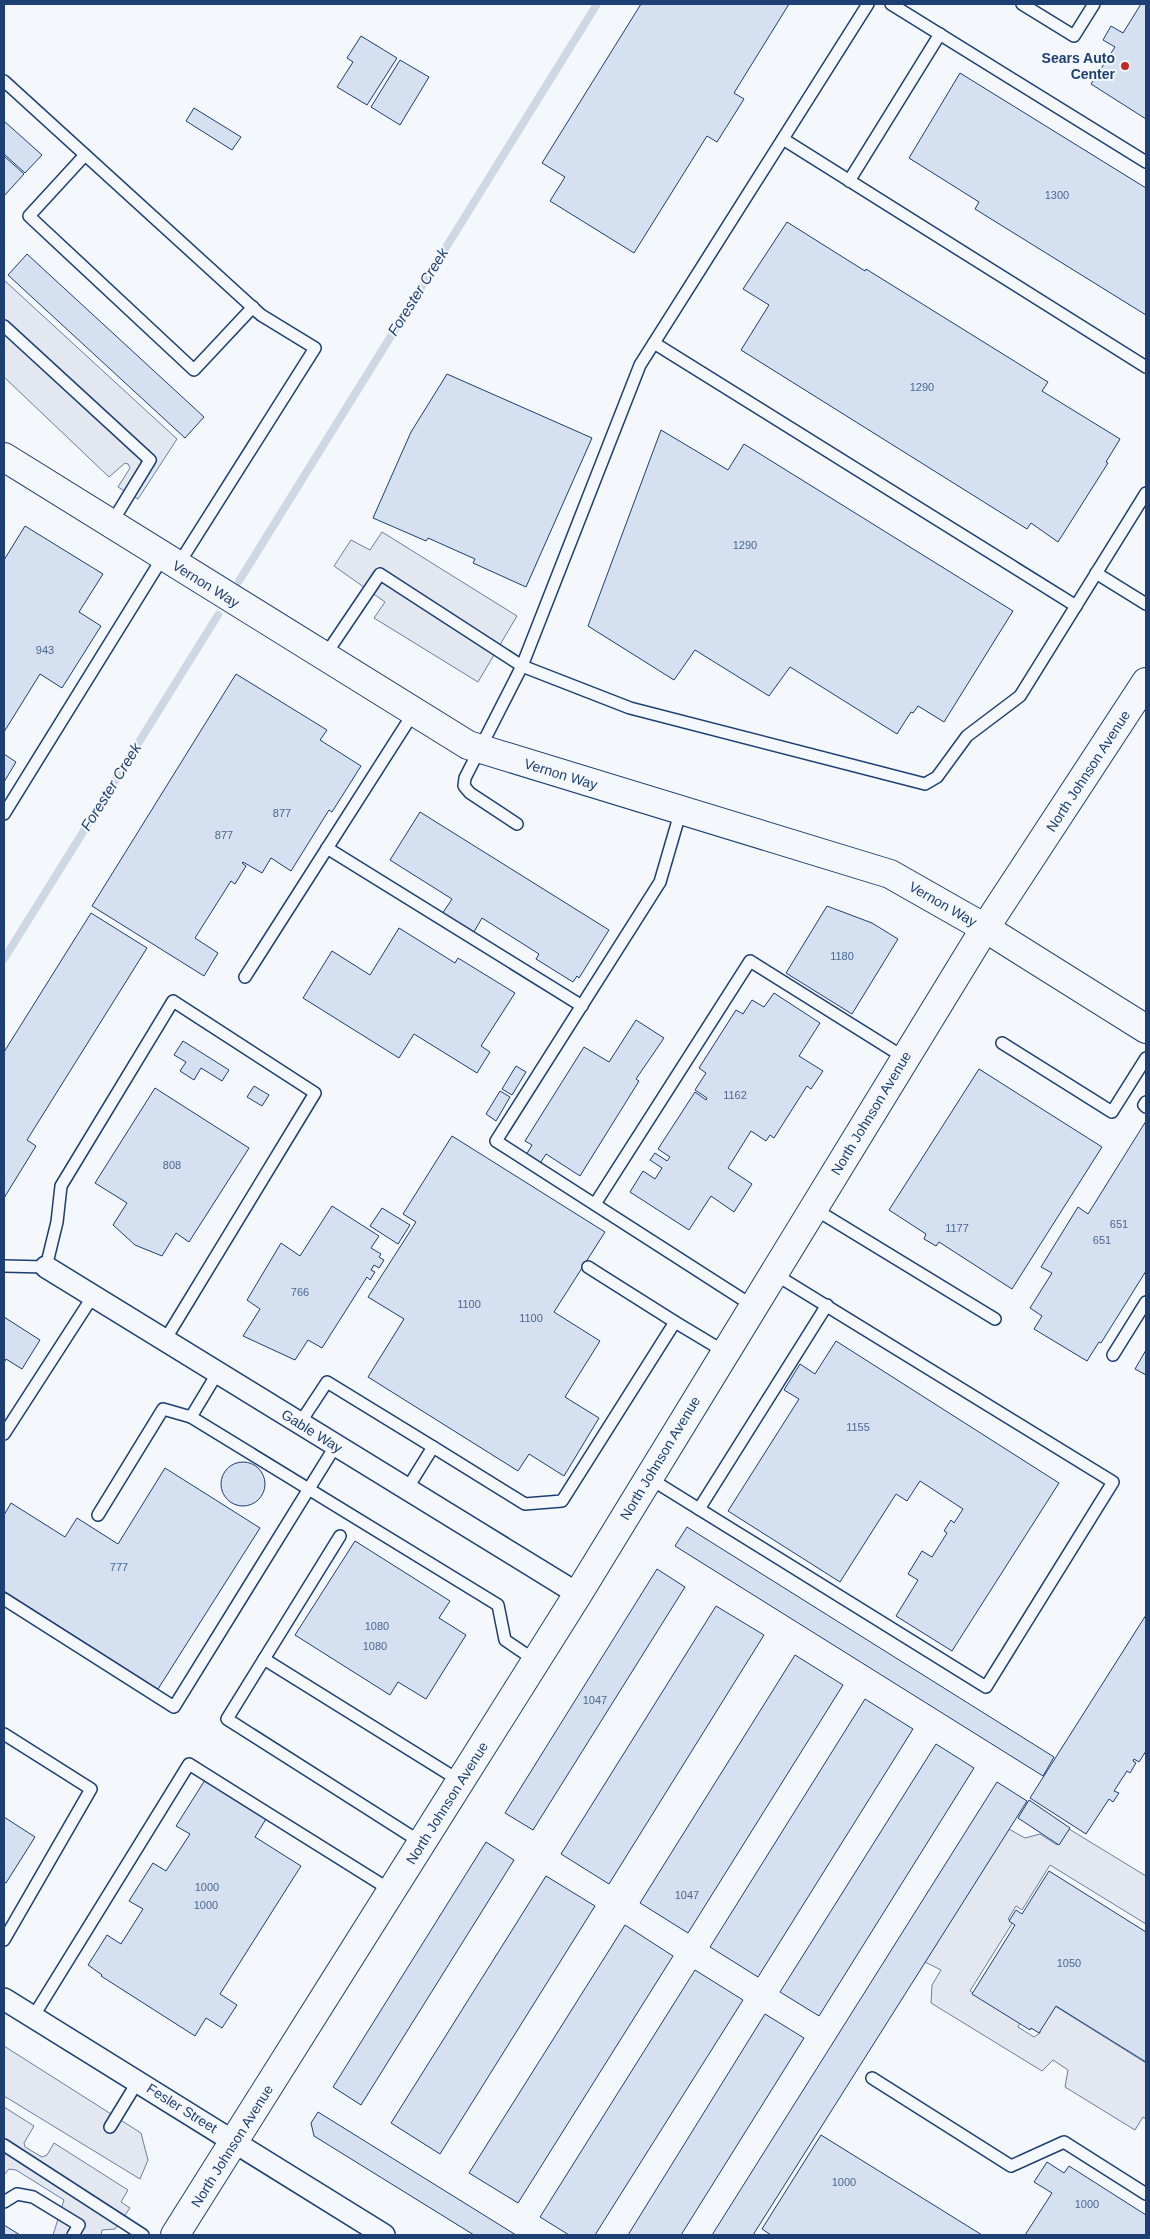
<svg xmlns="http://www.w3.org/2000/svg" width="1150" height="2239" viewBox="0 0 1150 2239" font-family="Arial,sans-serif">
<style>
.parking{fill:#e3e8f0;stroke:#687fa3}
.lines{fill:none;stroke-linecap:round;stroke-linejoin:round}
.stream{stroke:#cfd7e4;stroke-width:8}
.building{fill:#d5e0f0;stroke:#1d3f73}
.lane-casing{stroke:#1d3f73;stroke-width:14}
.street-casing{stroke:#1d3f73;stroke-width:24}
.secondary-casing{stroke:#1d3f73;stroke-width:30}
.lane{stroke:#f4f7fb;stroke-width:11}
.street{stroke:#f4f7fb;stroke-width:21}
.secondary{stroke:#f4f7fb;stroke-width:28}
.poi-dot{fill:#c62828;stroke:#f4f7fb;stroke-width:2}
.labels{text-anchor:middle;stroke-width:4;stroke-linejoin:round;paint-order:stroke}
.number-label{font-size:11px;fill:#4b6792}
.poi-label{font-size:14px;font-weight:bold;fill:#1d3f73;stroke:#f4f7fb;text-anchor:end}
.street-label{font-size:14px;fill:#1d3f73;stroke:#f4f7fb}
.water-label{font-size:15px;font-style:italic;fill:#1d3f73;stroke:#f4f7fb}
</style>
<rect width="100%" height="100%" fill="#f4f7fb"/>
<g class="parking">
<polygon points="4,280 177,439 138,499 118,487 130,468 128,464 125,463 109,477 4,377"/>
<polygon points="382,532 517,616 478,682 374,618 385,602 334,566 351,540 370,550"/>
<polygon points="1007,1828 1025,1838 1040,1834 1057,1845 1069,1829 1146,1876 1146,1924 1050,1865 1022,1910 1016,1906 1008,1919 1013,1922 970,1991 1020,2023 1018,2027 1034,2037 1040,2033 1040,2029 1055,2006 1146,2063 1146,2119 1143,2117 1135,2130 1065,2087 1068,2070 1053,2060 1042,2071 931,2003 932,1985 941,1970 923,1961"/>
<polygon points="4,2046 141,2133 148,2160 140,2179 4,2096"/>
<polygon points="4,2107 34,2126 24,2143 25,2147 42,2157 47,2155 54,2143 128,2190 121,2202 130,2208 115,2229 102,2230 101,2235 53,2235 64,2200 16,2170 9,2169 4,2175"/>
</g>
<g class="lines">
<g class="stream">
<polyline points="239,581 597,4"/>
<polyline points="4,959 218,615"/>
</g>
</g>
<g class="building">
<polygon points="641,4 789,4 734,93 744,99 717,142 707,136 634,253 550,201 565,177 542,163"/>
<polygon points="1141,4 1146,4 1146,119 1091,84 1115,47 1103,40 1111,26 1123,33"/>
<polygon points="361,36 397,58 367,105 337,87 353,62 347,58"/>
<polygon points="400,60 429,77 400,125 371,107"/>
<polygon points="960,73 1146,188 1146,315 975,209 979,202 909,158"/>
<polygon points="194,108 241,137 232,150 186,121"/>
<polygon points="4,121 42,155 25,173 4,154"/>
<polygon points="4,156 24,174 4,196"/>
<polygon points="787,222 865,271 866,269 1048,382 1042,391 1120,439 1106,462 1108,463 1058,542 1031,523 1027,529 741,350 769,305 743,289"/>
<polygon points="27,254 204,417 185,438 8,275"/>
<polygon points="447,374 592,438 526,587 473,563 475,559 428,538 426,541 373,518 411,432"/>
<polygon points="661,430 728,470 744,444 1013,611 944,722 918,706 913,713 911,712 897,734 790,667 769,696 695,650 674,680 588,626"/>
<polygon points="25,526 103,574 79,612 101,626 62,688 40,674 4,732 4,560"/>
<polygon points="236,674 327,730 320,740 361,766 332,812 329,810 291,871 271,858 262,873 243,862 242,863 246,866 235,884 231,881 195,938 218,953 204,976 92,906"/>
<polygon points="4,754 16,762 4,782"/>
<polygon points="420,812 609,930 579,978 577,976 573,982 536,959 539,954 482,918 471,937 440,917 452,899 390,860"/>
<polygon points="827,906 872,923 898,939 852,1014 786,973"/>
<polygon points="91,913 147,948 27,1140 36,1146 4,1198 4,1052"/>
<polygon points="399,928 455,963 458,958 515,993 481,1046 490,1052 477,1073 414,1034 399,1058 303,998 332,951 370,975"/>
<polygon points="774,993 820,1023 799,1056 823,1071 811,1089 807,1086 774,1138 770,1135 766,1141 751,1131 728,1168 752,1184 734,1212 711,1196 689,1230 630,1192 643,1171 655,1179 662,1168 650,1160 655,1153 667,1161 670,1157 658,1149 695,1092 706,1100 707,1098 695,1090 706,1073 699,1068 736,1010 743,1014 752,1000 764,1007"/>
<polygon points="636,1020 664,1038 636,1079 639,1081 580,1176 546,1154 539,1165 525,1157 532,1145 525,1141 584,1047 609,1062"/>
<polygon points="183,1041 229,1070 222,1081 201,1068 194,1080 180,1071 186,1062 174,1055"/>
<polygon points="516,1066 526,1072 512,1095 502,1089"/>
<polygon points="979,1069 1102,1147 1012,1289 939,1242 936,1246 924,1239 926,1234 889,1210"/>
<polygon points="254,1086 269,1095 262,1106 247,1097"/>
<polygon points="155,1088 249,1148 189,1242 176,1233 162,1256 135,1245 113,1225 127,1203 95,1183"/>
<polygon points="500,1091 510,1097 496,1121 486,1114"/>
<polygon points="1146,1121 1146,1271 1101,1343 1099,1342 1087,1361 1034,1329 1042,1316 1030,1308 1052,1273 1041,1267 1078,1207 1088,1214"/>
<polygon points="452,1136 605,1232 554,1312 600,1341 565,1397 599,1418 564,1476 529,1454 518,1471 368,1377 404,1319 368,1297 416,1222 403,1214"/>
<polygon points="332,1206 379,1236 371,1248 381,1254 379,1257 384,1260 379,1268 374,1265 371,1270 375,1272 370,1280 367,1277 322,1348 308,1340 295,1360 243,1336 260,1309 247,1300 281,1243 300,1256"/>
<polygon points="382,1208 410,1225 398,1244 370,1226"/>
<polygon points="4,1317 40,1340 22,1369 6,1359 4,1363"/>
<polygon points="836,1341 1059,1483 952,1651 896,1616 918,1580 908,1574 922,1551 932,1557 947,1533 944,1531 951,1520 954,1523 963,1509 920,1481 907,1501 896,1494 840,1582 728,1511 799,1399 784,1390 800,1364 815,1374"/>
<polygon points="1146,1350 1146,1375 1135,1369"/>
<circle cx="243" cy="1484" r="22"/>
<polygon points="165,1468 260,1528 158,1689 4,1591 4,1515 11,1503 65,1537 77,1518 118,1544"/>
<polygon points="687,1527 1054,1757 1043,1776 675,1546"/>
<polygon points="355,1541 450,1601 439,1618 466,1635 426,1699 398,1682 390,1695 295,1635"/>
<polygon points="657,1569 685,1587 533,1830 505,1813"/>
<polygon points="716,1606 764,1635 609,1884 561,1854"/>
<polygon points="1146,1615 1146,1751 1139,1762 1134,1759 1133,1761 1136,1763 1130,1773 1127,1771 1114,1791 1119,1793 1113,1802 1109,1799 1086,1834 1030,1798"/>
<polygon points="795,1655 843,1685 688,1933 640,1903"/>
<polygon points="865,1699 913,1729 758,1977 710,1947"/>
<polygon points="936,1744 974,1768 819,2016 780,1992"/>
<polygon points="205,1780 266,1819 255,1837 301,1866 220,1994 237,2005 222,2028 206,2018 195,2036 101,1976 102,1975 88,1965 107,1935 121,1944 143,1909 129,1901 153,1863 166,1871 190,1834 176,1826"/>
<polygon points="997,1782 1027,1801 753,2235 712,2235"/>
<polygon points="1029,1800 1070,1828 1059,1845 1018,1818"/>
<polygon points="4,1817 35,1837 6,1883 4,1882"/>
<polygon points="486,1842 514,1860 361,2105 333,2087"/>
<polygon points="1049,1871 1146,1932 1146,2062 1056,2006 1039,2033 1031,2028 1030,2030 972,1994 1015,1925 1009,1921 1016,1910 1022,1914"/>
<polygon points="546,1876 595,1906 440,2154 391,2123"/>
<polygon points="625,1925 673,1956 518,2203 469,2173"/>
<polygon points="695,1970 743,2000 595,2235 569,2235 540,2217"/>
<polygon points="765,2014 804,2038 681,2235 628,2235"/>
<polygon points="318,2112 516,2235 474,2235 314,2136 311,2123"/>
<polygon points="821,2135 982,2235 771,2235 762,2229"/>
<polygon points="1047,2162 1064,2173 1069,2166 1146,2215 1146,2235 1025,2235 1052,2193 1034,2182"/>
<polygon points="4,2225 20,2235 4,2235"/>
</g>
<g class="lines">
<defs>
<g id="lane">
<polyline points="891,4 1146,162"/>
<polyline points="1022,4 1074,36 1094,4"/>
<polyline points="4,81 261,315 315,348 178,565"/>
<polyline points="783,139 1146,367"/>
<polyline points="85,155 29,216 194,370 253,307"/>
<polyline points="849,181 940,34"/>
<polyline points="4,326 150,460 111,524"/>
<polyline points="654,343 1076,606"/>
<polyline points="1096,573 1146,604"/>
<polyline points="324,657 380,574 522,666 630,708 925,784 937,777 967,736 1020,696 1146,493"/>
<polyline points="681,810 660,882 496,1141 753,1306"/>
<polyline points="4,814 163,557"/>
<polyline points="517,824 470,793 464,786 465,778 522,666 640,365 868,4"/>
<polyline points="327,848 582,1006"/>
<polyline points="245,977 414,712"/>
<polyline points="1002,1043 1112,1112 1146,1058"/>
<polyline points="1146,1102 1144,1105 1146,1107"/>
<polyline points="595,1204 750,961 905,1058"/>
<polyline points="813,1208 995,1319"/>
<polyline points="4,1266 46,1267 57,1222 61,1186 173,1001 315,1093 165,1340"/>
<polyline points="675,1322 725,1352"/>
<polyline points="1113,1355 1146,1302"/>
<polyline points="218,1372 191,1417 498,1605 505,1640 536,1661"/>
<polyline points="300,1423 327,1382 433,1447"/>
<polyline points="4,1434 93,1296"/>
<polyline points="649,1478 986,1687 1113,1482 773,1273"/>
<polyline points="407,1489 433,1447 525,1504 562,1501 675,1322 588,1267"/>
<polyline points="699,1509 827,1305"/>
<polyline points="98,1515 163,1409 191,1417"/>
<polyline points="340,1536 227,1719 422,1843"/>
<polyline points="4,1599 174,1707 336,1445"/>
<polyline points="264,1659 460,1781"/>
<polyline points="4,1734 91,1789 4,1940"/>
<polyline points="33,2017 189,1764 392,1891"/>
<polyline points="872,2078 1011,2166 1064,2142 1146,2194"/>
<polyline points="110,2127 138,2081"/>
<polyline points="4,2145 143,2235"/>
<polyline points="4,2202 17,2194 33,2197 79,2225 73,2235"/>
</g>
<g id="street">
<polyline points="46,1267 578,1594"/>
<polyline points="4,1999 384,2235"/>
</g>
<g id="secondary">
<polyline points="4,457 468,745 890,874 985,928 1146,1029"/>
<polyline points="175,2235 578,1594 985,928 1146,682"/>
</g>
</defs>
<use href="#lane" class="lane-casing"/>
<use href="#street" class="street-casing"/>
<use href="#secondary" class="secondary-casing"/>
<use href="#lane" class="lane"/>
<use href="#street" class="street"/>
<use href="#secondary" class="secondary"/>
</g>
<circle class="poi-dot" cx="1125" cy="66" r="5"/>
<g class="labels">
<g class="number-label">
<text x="1057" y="199">1300</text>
<text x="922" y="391">1290</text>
<text x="745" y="549">1290</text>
<text x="45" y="654">943</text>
<text x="282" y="817">877</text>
<text x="224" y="839">877</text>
<text x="842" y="960">1180</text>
<text x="735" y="1099">1162</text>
<text x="172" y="1169">808</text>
<text x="1119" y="1228">651</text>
<text x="957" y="1232">1177</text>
<text x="1102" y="1244">651</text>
<text x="300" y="1296">766</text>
<text x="469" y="1308">1100</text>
<text x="531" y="1322">1100</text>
<text x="858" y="1431">1155</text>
<text x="119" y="1571">777</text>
<text x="377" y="1630">1080</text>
<text x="375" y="1650">1080</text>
<text x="595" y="1704">1047</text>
<text x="207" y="1891">1000</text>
<text x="687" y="1899">1047</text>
<text x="206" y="1909">1000</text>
<text x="1069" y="1967">1050</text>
<text x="844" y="2186">1000</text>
<text x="1087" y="2208">1000</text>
</g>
<g class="poi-label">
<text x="1115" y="63">Sears Auto<tspan x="1115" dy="16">Center</tspan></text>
</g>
<g class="street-label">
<text transform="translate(206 584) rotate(32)" y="5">Vernon Way</text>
<text transform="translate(1088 771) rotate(-57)" y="5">North Johnson Avenue</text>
<text transform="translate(561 774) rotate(17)" y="5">Vernon Way</text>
<text transform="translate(943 904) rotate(30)" y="5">Vernon Way</text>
<text transform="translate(871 1113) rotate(-59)" y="5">North Johnson Avenue</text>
<text transform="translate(312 1431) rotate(32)" y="5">Gable Way</text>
<text transform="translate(660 1458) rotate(-59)" y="5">North Johnson Avenue</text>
<text transform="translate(447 1803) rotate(-58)" y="5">North Johnson Avenue</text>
<text transform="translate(182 2108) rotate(32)" y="5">Fesler Street</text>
<text transform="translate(232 2146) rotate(-58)" y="5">North Johnson Avenue</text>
</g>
<g class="water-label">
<text transform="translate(418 292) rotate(-58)" y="5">Forester Creek</text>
<text transform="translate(111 787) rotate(-58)" y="5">Forester Creek</text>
</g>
</g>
<rect width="1150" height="2239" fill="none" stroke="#1d3f73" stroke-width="10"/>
</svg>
